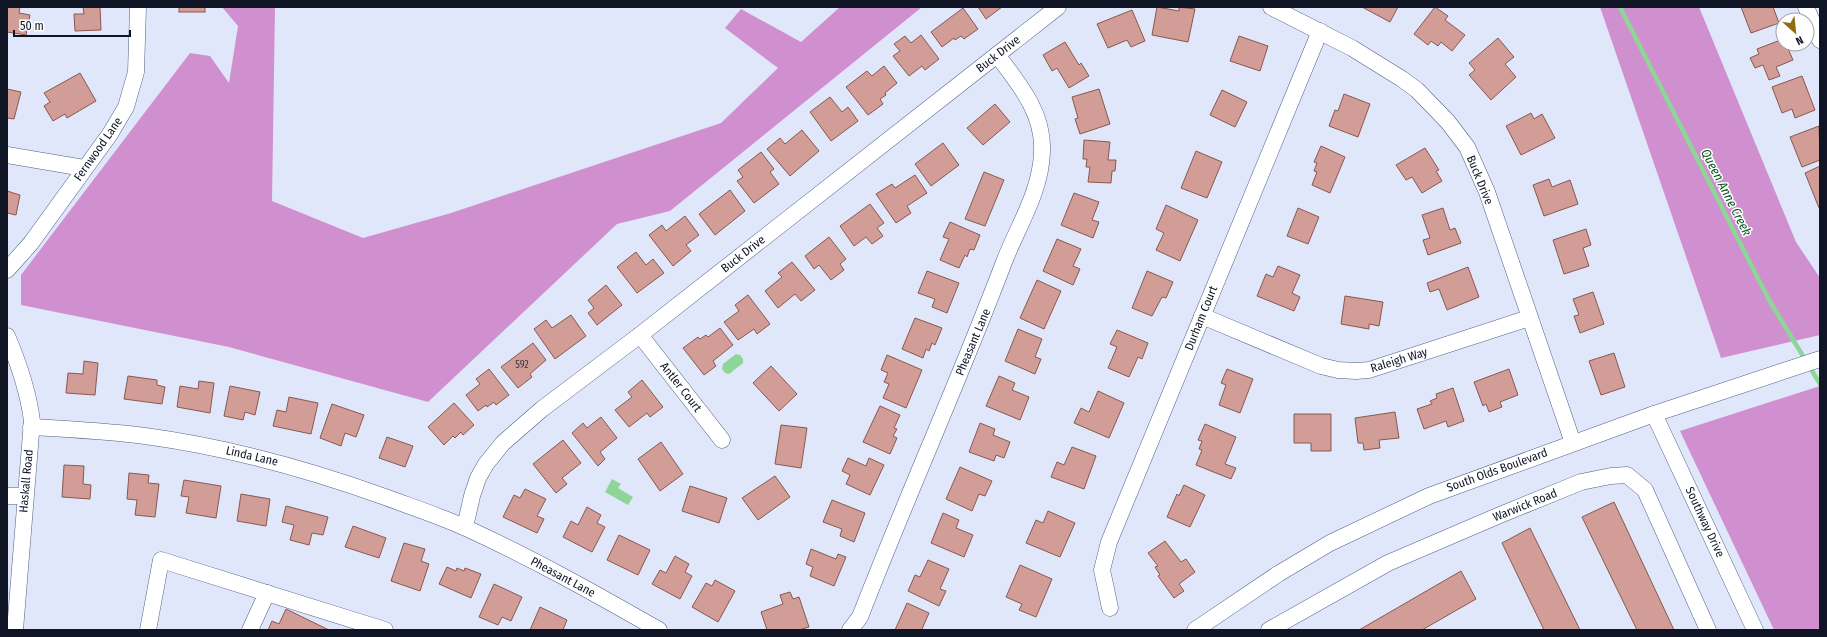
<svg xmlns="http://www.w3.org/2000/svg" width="1827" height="637" viewBox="0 0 1827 637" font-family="'Fira Sans Condensed',sans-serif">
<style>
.forest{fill:#d08fce}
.water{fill:#8ed697}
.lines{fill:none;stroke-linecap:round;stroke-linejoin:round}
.stream{stroke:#8ed697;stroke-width:4.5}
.building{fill:#d29d96;stroke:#885851}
.minor-casing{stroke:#505f85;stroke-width:17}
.minor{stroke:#fff;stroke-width:16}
.labels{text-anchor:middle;stroke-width:3;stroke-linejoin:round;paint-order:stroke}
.number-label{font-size:10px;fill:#403741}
.street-label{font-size:12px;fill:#0f1525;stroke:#fff}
.water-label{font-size:13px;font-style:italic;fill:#095b22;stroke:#fff}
</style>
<rect width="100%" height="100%" fill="#e0e7fa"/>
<g class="forest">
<polygon points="222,7 275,7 272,201 363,238 451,213 721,123 778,68 725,28 741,9 801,42 840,7 922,7 670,211 617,224 428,402 229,347 21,305 21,275 190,53 210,56 229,83 238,26"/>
<polygon points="1600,7 1699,7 1796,242 1820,278 1820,335 1721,358"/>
<polygon points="1820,386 1820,630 1774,630 1680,431"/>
</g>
<g class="water">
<polygon points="736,354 740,355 743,359 743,363 729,374 725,373 722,369 723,364"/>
<polygon points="612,479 621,484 618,488 633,497 628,505 605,492"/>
</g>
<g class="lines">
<polyline class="stream" points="1620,7 1769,300 1820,384"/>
</g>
<g class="building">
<polygon points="7,7 20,7 19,13 30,15 26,35 7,32"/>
<polygon points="83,7 100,7 101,30 75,31 74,14 84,14"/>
<rect x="179" y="7" width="26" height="5"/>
<polygon points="978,7 1002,7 986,19"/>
<polygon points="1157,7 1179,11 1179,7 1195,9 1188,42 1152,35"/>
<polygon points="1362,7 1398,7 1390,22"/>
<polygon points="1435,7 1448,16 1445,20 1465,35 1452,51 1441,42 1438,46 1431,41 1428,45 1414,34"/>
<polygon points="1741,7 1773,7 1779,23 1751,33"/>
<polygon points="963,8 978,29 964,39 961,36 955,40 954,38 942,47 931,32"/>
<polygon points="1132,10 1145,41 1131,47 1127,40 1108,48 1097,24"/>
<polygon points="921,35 939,59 925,70 922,66 909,76 893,56 900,51 894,44 905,36 911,43"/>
<polygon points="1239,36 1268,46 1260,71 1230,61"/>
<polygon points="1498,38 1514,57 1505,64 1516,77 1491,100 1469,75 1475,70 1469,63"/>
<polygon points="1783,39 1783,44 1786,44 1793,60 1776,67 1780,76 1769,80 1763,65 1755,68 1750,58 1759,54 1757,49"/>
<polygon points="1065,42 1079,65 1081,63 1089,76 1069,88 1057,68 1052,71 1043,55"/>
<polygon points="884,66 897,83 885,93 886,95 880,99 883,104 868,115 846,87 867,71 872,76"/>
<polygon points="80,73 96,101 67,118 65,114 53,121 44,106 50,102 44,93"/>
<polygon points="1802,76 1815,110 1795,118 1792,109 1782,113 1772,87"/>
<polygon points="7,89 21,92 14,119 7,118"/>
<polygon points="1099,89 1110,124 1080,134 1075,119 1078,118 1072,97"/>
<polygon points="1222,90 1247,102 1235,127 1210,115"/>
<polygon points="1344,94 1370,104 1358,137 1329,126 1335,110 1338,111"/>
<polygon points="830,97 842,112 848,107 858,121 831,141 810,112"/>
<polygon points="995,104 1010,122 983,145 967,128"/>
<polygon points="1531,113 1534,119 1542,114 1555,138 1521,155 1506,126"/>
<polygon points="1819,126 1820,160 1802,167 1790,137"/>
<polygon points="802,130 819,151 790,176 767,149 780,138 785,144"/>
<polygon points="1084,140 1110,142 1108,160 1116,160 1115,171 1112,171 1111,183 1088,182 1090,167 1086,167 1087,159 1083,159"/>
<polygon points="943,143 959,165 931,186 915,164"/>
<polygon points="1321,146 1345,157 1330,193 1312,185 1317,172 1314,171 1317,163 1314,162"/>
<polygon points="1425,148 1439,170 1436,171 1442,181 1422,193 1412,177 1406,180 1396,165"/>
<polygon points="1196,151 1222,162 1207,198 1181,188"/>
<polygon points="761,152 774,169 770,172 779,184 754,203 737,181 743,177 738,170"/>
<polygon points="1820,166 1820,208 1819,208 1805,173"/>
<polygon points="984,172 1004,180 985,226 965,219"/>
<polygon points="915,175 927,193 907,206 911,213 896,223 876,194 892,184 895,188"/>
<polygon points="1549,179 1552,187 1570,180 1578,204 1544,216 1533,185"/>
<polygon points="730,190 745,211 715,235 699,214"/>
<polygon points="7,191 20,195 16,215 7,213"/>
<polygon points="1074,193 1099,202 1092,220 1099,222 1093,238 1061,225"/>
<polygon points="870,204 884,223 877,228 883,236 872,244 866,237 854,246 840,226"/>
<polygon points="1166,205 1198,220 1180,261 1156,250 1164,233 1156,229"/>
<polygon points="1298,208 1319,217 1308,244 1287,236"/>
<polygon points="1443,208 1450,230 1455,228 1461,243 1428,255 1423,240 1430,238 1422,215"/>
<polygon points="685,216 699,235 686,245 691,251 673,266 649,235 662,225 666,231"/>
<polygon points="950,222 980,235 974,250 970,249 967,257 965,255 959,268 940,260 949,239 943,237"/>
<polygon points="1586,229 1591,245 1583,248 1589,266 1564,274 1553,240"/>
<polygon points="829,237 846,259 840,264 844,270 831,280 819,265 814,269 805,256"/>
<polygon points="1057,239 1081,249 1073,266 1080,269 1073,285 1043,271"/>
<polygon points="636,252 646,265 653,259 664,273 637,293 617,267"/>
<polygon points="792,262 815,290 801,301 795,294 778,308 765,291 782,277 778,273"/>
<polygon points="1278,266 1300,275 1292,293 1300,297 1294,311 1257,296 1266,274 1273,277"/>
<polygon points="1468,267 1479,297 1447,310 1439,289 1430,292 1427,283"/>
<polygon points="927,271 959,283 947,313 932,307 935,299 918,293"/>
<polygon points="1147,271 1173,282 1166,298 1162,297 1152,316 1132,308"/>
<polygon points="1037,280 1061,291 1044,329 1020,318"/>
<polygon points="606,285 622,305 597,325 588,313 594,308 588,300"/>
<polygon points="1593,292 1604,324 1580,333 1574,316 1579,315 1573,299"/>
<polygon points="748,295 770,324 757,334 754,329 738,340 724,322 739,311 735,305"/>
<polygon points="1345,296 1383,302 1379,326 1369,324 1369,329 1341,324"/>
<polygon points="571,315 586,336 555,359 534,329 546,320 552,328"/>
<polygon points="915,318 942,328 935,345 932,343 929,351 926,349 923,358 902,349"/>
<polygon points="720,328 733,345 713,361 716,366 704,375 683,348 698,337 700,339 706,335 708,337"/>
<polygon points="1018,329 1042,339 1035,357 1041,359 1035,374 1005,361"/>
<polygon points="1117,330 1148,343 1142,359 1138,357 1129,377 1108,368 1117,347 1110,344"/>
<polygon points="533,343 546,360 530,374 532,377 518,388 501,367"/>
<polygon points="1614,353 1625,387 1601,395 1589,361"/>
<polygon points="887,355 922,370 906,408 883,398 889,384 884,382 888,373 881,370"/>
<polygon points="84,361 98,363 95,395 66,393 68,373 83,374"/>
<polygon points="771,366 797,394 779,411 753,383"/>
<polygon points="489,369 509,395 496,405 494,402 487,407 486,405 478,411 466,395 480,384 476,379"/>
<polygon points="1227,369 1253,379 1240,413 1219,405 1226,385 1221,383"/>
<polygon points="1509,369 1518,395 1500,402 1502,407 1489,412 1486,404 1483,406 1474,382"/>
<polygon points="128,376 157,380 157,385 165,387 162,404 124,399"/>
<polygon points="999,376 1015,383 1012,390 1029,397 1020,420 986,406"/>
<polygon points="642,380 663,407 650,417 647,413 629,427 615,410 632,397 628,392"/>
<polygon points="199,381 214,383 210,413 177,407 180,386 198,389"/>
<polygon points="230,386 260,392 255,415 245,412 243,420 224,416"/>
<polygon points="1453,388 1464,421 1448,427 1446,421 1424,429 1417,409 1432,404 1430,401 1437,398 1436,394"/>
<polygon points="1098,391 1124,403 1109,438 1074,423 1081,408 1089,412"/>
<polygon points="289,397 318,403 311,434 273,426 277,410 286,412"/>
<polygon points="454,403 474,425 463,435 461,432 455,438 453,436 444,445 428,427"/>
<polygon points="332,404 364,415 356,437 345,433 341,446 320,438"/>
<polygon points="880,406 900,415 894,428 897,429 893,436 897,438 890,454 863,442"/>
<polygon points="1395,412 1399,438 1379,440 1380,448 1364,450 1363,443 1358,443 1355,418"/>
<polygon points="1294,414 1331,414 1331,451 1311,451 1311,443 1294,443"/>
<polygon points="601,417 617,438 600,452 605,459 598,466 572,433 583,423 587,428"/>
<polygon points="980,423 995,429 993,435 1010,442 1004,458 996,455 994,461 969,452"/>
<polygon points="1205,424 1236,437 1225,464 1236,468 1231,479 1196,465 1202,450 1199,449 1202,441 1198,440"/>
<polygon points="781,425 807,428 801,468 775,464"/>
<polygon points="387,437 413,446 405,467 379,458"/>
<polygon points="563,440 581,463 562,478 567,484 556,493 533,464"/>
<polygon points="661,442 683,474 660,491 638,459"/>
<polygon points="1072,447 1096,456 1084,489 1051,477 1057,462 1064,465"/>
<polygon points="848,458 866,466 869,458 884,465 870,495 846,484 850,475 842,471"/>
<polygon points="64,465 84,466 83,484 91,485 90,499 62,497"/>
<polygon points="960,467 992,481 985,496 979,494 972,511 946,499"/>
<polygon points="129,473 149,475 148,483 159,484 155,517 135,515 137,500 127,499"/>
<polygon points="775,476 790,497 758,520 742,498"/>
<polygon points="184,480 221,486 216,518 186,513 189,497 181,496"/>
<polygon points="1184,485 1205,495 1190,527 1167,517 1177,494 1179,496"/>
<polygon points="690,486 727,498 719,523 682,511"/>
<polygon points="525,489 546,499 537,516 544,519 537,533 503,517 514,495 520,498"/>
<polygon points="241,494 270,499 266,526 237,521"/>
<polygon points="832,500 865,513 854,542 840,536 842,529 823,522"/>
<polygon points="1614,502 1674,630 1637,630 1582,517"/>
<polygon points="286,506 328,517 323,535 312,533 309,545 290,540 294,525 282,522"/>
<polygon points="587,507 601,515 597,523 605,527 592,552 563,537 571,521 578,525"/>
<polygon points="1048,511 1075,523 1060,557 1026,543 1036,520 1043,523"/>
<polygon points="943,513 959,520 956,528 973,535 964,557 931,543"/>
<polygon points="353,526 386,538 379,558 345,547"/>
<polygon points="1530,528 1580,630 1544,630 1502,543"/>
<polygon points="619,535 650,550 638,575 607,560"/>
<polygon points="1165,541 1181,562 1186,559 1195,572 1179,584 1184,591 1174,598 1158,576 1160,575 1155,567 1158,566 1148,553"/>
<polygon points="404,543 425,549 421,561 429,564 420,591 391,581"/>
<polygon points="811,549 836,559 838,554 846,557 834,586 810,576 813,567 806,564"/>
<polygon points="675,556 689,564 685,572 692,576 680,599 652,584 660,570 666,573"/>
<polygon points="928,560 949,569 940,589 946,591 939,606 908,591 915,575 920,577"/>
<polygon points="1020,565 1052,579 1036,617 1019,610 1022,604 1006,597"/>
<polygon points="447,567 456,571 457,568 464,571 465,568 481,574 471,598 439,584"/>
<polygon points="1461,571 1476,599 1422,630 1359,630"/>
<polygon points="715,580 735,591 718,622 692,607 706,583 712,586"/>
<polygon points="494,584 522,597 511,621 502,617 498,625 479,617"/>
<polygon points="790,592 793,599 799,597 809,627 799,630 767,630 761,612 783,604 780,595"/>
<polygon points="907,603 929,613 922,629 923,630 895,630"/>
<polygon points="540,607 567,620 563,630 530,630"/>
<polygon points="286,609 329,630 268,630 272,621 279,624"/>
</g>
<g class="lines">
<defs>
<g id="minor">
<polyline points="1271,7 1352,48 1402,79 1417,90 1448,122 1467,147 1487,192 1573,443"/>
<polyline points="1806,7 1820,40"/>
<polyline points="7,155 84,168"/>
<polyline points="7,270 31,243 110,134 126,107 136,72 138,7"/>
<polyline points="1202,316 1321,366 1338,370 1356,371 1369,370 1529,318"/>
<polyline points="640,335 722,440"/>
<path d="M7,336c12,28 21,54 25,85l-17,209"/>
<polyline points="1654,414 1755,630"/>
<path d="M31,427c38,2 76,4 114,9 82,11 162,33 240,61 27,10 55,19 81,31 66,30 130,66 193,102"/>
<polyline points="7,496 25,496"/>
<polyline points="465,527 472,496 478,478 486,464 503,443 542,409 640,335 1058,7"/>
<polyline points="1110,608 1102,570 1109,542 1320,31"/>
<polyline points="148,630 161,560 385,630"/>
<polyline points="250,630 267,593"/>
<path d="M850,630l10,-13c46,-119 99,-236 144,-355 14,-36 37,-71 38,-110 2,-39 -23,-68 -45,-97"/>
<polyline points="1195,630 1278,574 1330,543 1429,496 1654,414 1820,359"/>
<polyline points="1269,630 1388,563 1500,515 1581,482 1611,476 1627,475 1645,490 1708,630"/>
</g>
</defs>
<use href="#minor" class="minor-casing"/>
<use href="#minor" class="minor"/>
</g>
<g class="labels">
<g class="number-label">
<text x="522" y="368">592</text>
</g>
<g class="street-label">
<text transform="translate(998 54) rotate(-38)" y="4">Buck Drive</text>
<text transform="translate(98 149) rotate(-55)" y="4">Fernwood Lane</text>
<text transform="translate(1480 180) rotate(68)" y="4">Buck Drive</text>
<text transform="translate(743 254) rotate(-38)" y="4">Buck Drive</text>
<text transform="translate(1201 318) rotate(-68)" y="4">Durham Court</text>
<text transform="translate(973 342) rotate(-67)" y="4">Pheasant Lane</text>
<text transform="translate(1399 360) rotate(-17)" y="4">Raleigh Way</text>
<text transform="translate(681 387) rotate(52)" y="4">Antler Court</text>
<text transform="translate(252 456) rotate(13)" y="4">Linda Lane</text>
<text transform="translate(1497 470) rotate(-20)" y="4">South Olds Boulevard</text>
<text transform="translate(26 481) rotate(-85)" y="4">Haskall Road</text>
<text transform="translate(1525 505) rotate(-22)" y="4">Warwick Road</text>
<text transform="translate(1705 522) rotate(65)" y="4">Southway Drive</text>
<text transform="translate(563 577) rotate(28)" y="4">Pheasant Lane</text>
</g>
<g class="water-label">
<text transform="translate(1727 192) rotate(63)" y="5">Queen Anne Creek</text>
</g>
</g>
<rect width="1827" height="637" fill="none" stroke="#0f1525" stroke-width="16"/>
<g transform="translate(1795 32) rotate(153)"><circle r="19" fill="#ffffff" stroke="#9fa1a8"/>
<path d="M0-3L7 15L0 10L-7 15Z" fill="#8d6e11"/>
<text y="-6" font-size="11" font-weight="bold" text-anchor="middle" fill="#0f1525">N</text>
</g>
<path d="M14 30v6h116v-6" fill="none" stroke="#0f1525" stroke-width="2"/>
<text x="20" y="30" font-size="12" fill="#0f1525" stroke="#ffffff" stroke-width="3" paint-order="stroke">50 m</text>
</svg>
